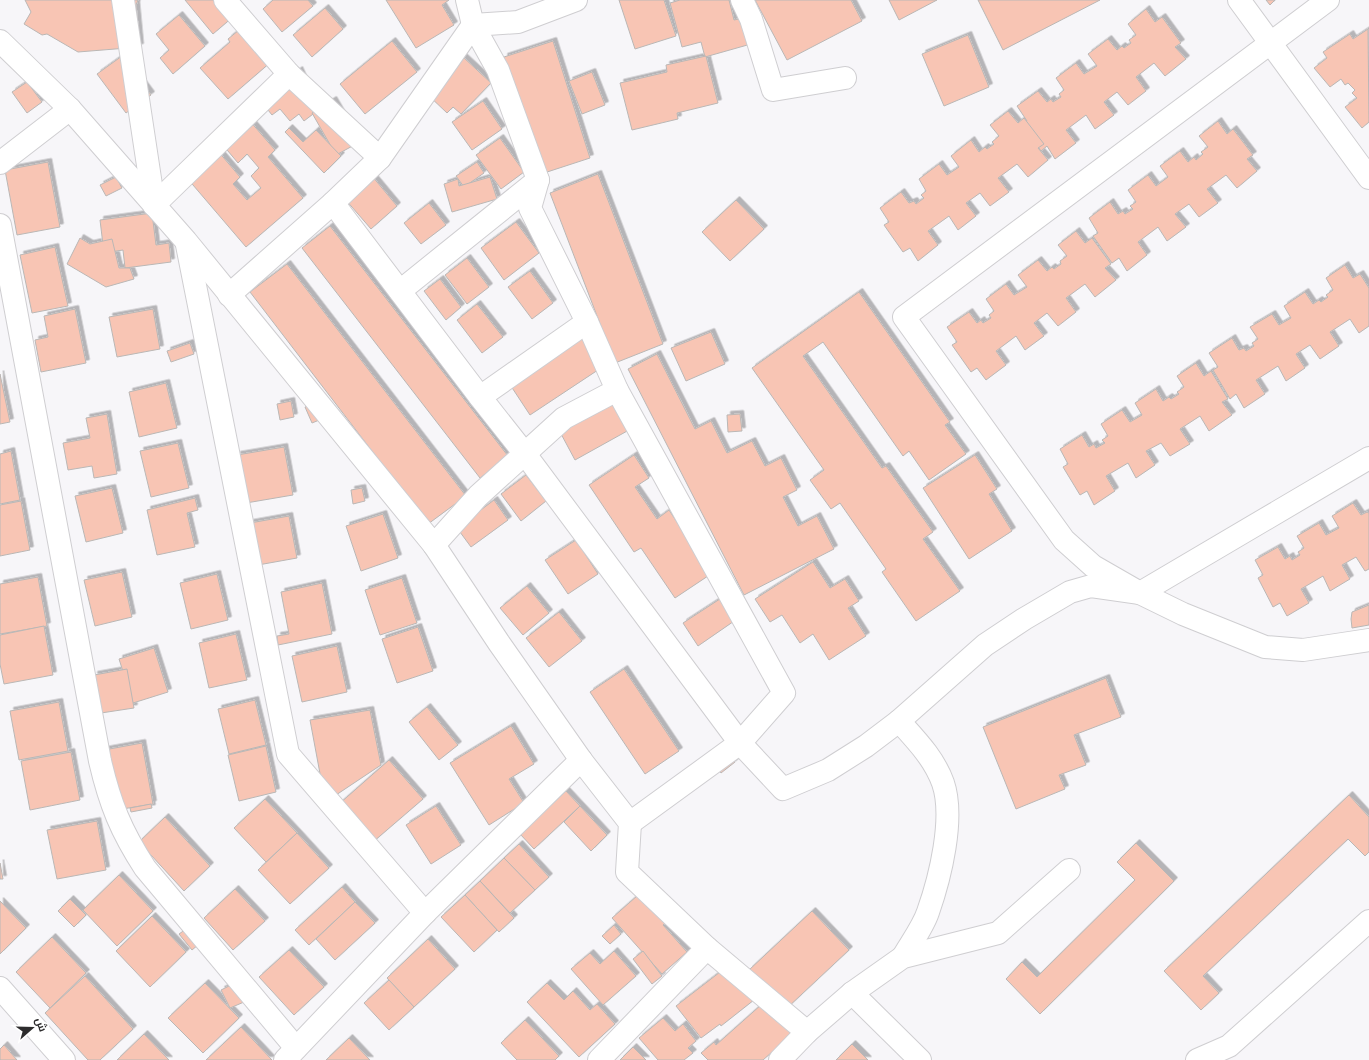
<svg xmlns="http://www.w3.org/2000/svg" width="1369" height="1060" viewBox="0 0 1369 1060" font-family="'Source Sans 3',Cairo,sans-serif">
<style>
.building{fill:#f8c5b4;stroke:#bab7b5;filter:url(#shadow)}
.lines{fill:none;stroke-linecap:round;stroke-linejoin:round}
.minor-casing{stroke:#cfced1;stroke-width:24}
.minor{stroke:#fff;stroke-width:22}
</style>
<defs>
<filter id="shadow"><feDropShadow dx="3.5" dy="-3.5" stdDeviation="0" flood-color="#0004"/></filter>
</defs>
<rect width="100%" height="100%" fill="#f7f6f9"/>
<g class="building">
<polygon points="25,0 138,0 136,5 140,47 78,52 47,34 42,35 24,24 31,12"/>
<polygon points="185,0 233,0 241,10 213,34"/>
<polygon points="273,0 308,0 313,6 282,32 263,9"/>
<polygon points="386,0 449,0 442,5 454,25 416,48"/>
<polygon points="619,0 664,0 676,36 635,49"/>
<polygon points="680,0 729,0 734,20 743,18 751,44 705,57 701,42 682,47 670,3"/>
<polygon points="755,0 851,0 862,21 787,60"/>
<polygon points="889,0 937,0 899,20"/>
<polygon points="978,0 1100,0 1003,50"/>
<polygon points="1266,0 1275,0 1270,5"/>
<polygon points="325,8 343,29 312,57 293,35"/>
<polygon points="1146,9 1155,22 1162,17 1181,43 1175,47 1186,59 1165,76 1154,63 1136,77 1146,91 1128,105 1117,92 1104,102 1114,115 1095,129 1086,115 1066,130 1076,143 1055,159 1047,146 1041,151 1022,124 1027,121 1017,106 1038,91 1047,102 1051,99 1053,102 1061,97 1059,94 1064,90 1056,78 1076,63 1084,74 1097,66 1088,54 1108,39 1117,50 1122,46 1124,48 1131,43 1129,40 1136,35 1128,24"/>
<polygon points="179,15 205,46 173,74 160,58 169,50 156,34"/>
<polygon points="250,21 279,55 228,99 200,68 230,42 228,39"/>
<polygon points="1368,29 1369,122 1362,128 1345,107 1357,98 1352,93 1355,90 1348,83 1345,85 1341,79 1330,87 1314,68 1327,58 1323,52 1350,34 1353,39"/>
<polygon points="968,35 989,87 944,106 922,54"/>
<polygon points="392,41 417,72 365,114 340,84"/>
<polygon points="553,41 590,158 541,174 504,57"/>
<polygon points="122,56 151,95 126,113 97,74"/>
<polygon points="462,56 491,83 461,114 453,107 447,113 427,94"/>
<polygon points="706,56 718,103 677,113 678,119 632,130 620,83 667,72 666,65"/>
<polygon points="299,70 317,111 304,121 299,114 290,121 280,109 272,115 260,100"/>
<polygon points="592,72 605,105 582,114 569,81"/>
<polygon points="27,82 42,102 27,113 12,92"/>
<polygon points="333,100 358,143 336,155 312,113"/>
<polygon points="483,101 502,129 472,150 452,122"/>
<polygon points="1008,111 1018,123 1024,118 1044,144 1038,148 1048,160 1028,177 1017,164 998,178 1009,192 990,206 980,193 966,203 976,216 958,230 949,216 928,231 938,245 918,261 910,248 903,252 884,225 889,222 880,208 901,192 909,203 914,201 916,204 924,198 921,195 926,191 919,179 939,164 947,175 959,167 951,156 971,140 979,152 985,147 987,149 994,144 992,142 999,136 990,125"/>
<polygon points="249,120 275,150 268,157 303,198 246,247 181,171 212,144 240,177 233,184 247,200 261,188 251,176 259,168 247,154 238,163 222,144"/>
<polygon points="1218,121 1227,134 1233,129 1253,155 1247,159 1257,171 1237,188 1226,175 1207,189 1218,203 1199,217 1189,204 1175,214 1186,227 1167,241 1158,227 1138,242 1147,255 1127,271 1119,258 1112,263 1093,236 1098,233 1089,218 1110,202 1118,214 1123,211 1125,214 1133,209 1130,206 1136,202 1128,190 1148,175 1156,186 1168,177 1160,166 1180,151 1188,162 1194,157 1196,160 1203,154 1201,152 1208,147 1199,136"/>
<polygon points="289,128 303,142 316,130 341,156 324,173 285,132"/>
<polygon points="500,138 524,172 501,189 476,155"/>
<polygon points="48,162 60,227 17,235 5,170"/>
<polygon points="477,162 484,173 464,187 456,176"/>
<polygon points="598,174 663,344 615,363 550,193"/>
<polygon points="372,176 397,206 371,229 345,199"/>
<polygon points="116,177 122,188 106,196 100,185"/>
<polygon points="490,177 497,199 452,212 444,184 458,179 459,186"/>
<polygon points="736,200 764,229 730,261 702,232"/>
<polygon points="429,203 446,225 421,244 404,223"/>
<polygon points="152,213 156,245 169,243 171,262 125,268 123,250 104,253 100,220"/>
<polygon points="516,222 539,253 504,280 481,248"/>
<polygon points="330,226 508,456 480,478 302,248"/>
<polygon points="1076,231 1085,243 1092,238 1111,264 1105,268 1116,280 1095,297 1085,284 1066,298 1076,312 1058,326 1047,313 1034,323 1044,336 1025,350 1016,336 996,351 1006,365 986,380 977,368 971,372 952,345 957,342 947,327 969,312 977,323 981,320 983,323 991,318 989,315 994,311 986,299 1006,284 1014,295 1027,287 1018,275 1038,260 1047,271 1052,267 1054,269 1061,264 1060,261 1067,256 1058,245"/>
<polygon points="80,238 90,244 112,239 119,268 130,268 134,279 106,287 67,264"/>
<polygon points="55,247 68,306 32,313 20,255"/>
<polygon points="467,258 489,287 467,304 445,275"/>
<polygon points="287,264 466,496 428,524 250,292"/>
<polygon points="1345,265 1353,278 1360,274 1369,288 1369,326 1359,333 1350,319 1330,332 1339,346 1320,359 1310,345 1296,354 1305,368 1286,381 1278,366 1256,380 1265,394 1244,408 1236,394 1230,399 1213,370 1218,367 1209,353 1232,338 1239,350 1244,348 1246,351 1254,346 1252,343 1258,339 1250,327 1272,314 1279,325 1291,318 1284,306 1305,292 1313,304 1319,300 1321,302 1328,297 1326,295 1333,290 1326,278"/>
<polygon points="530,271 553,303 532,319 508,287"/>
<polygon points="440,279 461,307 446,320 424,291"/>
<polygon points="859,292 950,422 945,425 966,454 929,480 909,451 903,456 823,342 803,356 882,468 886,466 933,532 923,539 960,591 916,621 882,572 886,569 840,503 831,509 810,480 824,470 752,368"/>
<polygon points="477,304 503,337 482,353 457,320"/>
<polygon points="75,309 86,363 41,372 35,340 48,337 44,316"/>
<polygon points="153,309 160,349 117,357 109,317"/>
<polygon points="572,324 601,368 530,415 501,371"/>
<polygon points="711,332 725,364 686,381 671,348"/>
<polygon points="190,343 194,354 171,362 167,351"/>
<polygon points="657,354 695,429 711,421 727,453 752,441 765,466 781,458 797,490 783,497 798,526 817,516 834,549 744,595 628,369"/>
<polygon points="1196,363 1204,376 1211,371 1228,399 1222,402 1232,415 1209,431 1200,416 1180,429 1190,444 1170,456 1161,443 1146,451 1155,465 1136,478 1128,463 1106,476 1115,491 1094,505 1087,491 1080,495 1063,467 1068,464 1060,449 1082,435 1089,447 1094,444 1096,448 1105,443 1102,440 1108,436 1101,424 1122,410 1130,422 1142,415 1135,403 1156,389 1163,401 1169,397 1171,399 1179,394 1177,392 1184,387 1177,376"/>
<polygon points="0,374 10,422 0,424"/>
<polygon points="166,383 177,428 139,437 129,392"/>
<polygon points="322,399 329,416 312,423 305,407"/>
<polygon points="291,401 294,417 280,420 277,404"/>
<polygon points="613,402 629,430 575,460 560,432"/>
<polygon points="107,414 117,474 94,478 92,466 68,470 63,443 90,438 86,418"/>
<polygon points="740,414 742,431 728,432 727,415"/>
<polygon points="178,443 189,488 151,497 140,451"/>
<polygon points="284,447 293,495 246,503 237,455"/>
<polygon points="11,451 20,500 0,504 0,454"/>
<polygon points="634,455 649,478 635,487 657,519 669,510 703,562 714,572 675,598 641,548 634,552 589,485"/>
<polygon points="975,455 997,489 989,494 1012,531 969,559 923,488"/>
<polygon points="526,475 546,501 521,521 501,494"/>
<polygon points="112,488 123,533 86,542 75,496"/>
<polygon points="362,488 365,501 353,504 351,490"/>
<polygon points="195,498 198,510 187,513 195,547 157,555 147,510"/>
<polygon points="494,500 508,520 471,547 457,528"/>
<polygon points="21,501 30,550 0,556 0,505"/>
<polygon points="1353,503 1361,515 1367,512 1369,513 1369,569 1365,571 1356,557 1342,565 1350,579 1330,591 1323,576 1301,589 1309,603 1287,616 1280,603 1273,607 1258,578 1263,575 1255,560 1278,547 1285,559 1290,556 1292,560 1300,555 1298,552 1304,548 1297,536 1319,523 1326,535 1339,528 1332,516"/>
<polygon points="383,514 398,558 361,571 346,526"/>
<polygon points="289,516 297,558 258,565 250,523"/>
<polygon points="576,540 598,574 568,594 545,560"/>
<polygon points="813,562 830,588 845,579 859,601 848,608 866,636 829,660 813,634 800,643 782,615 770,622 755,599"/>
<polygon points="122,572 132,617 95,626 84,580"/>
<polygon points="217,574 228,620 191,629 180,583"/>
<polygon points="38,577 47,626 0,634 0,584"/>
<polygon points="402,578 417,623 380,635 365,590"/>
<polygon points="322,583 332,634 278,645 277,636 289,634 281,592"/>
<polygon points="527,586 549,613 523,635 500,608"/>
<polygon points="726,595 740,617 698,646 683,623"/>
<polygon points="1369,605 1369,625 1352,628 1351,619 1352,612"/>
<polygon points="559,612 582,641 549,667 526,638"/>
<polygon points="44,626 53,675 4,684 0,664 0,635"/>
<polygon points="418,627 433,671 397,683 382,639"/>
<polygon points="236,634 247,680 209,688 199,643"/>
<polygon points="337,646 347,692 302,702 292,656"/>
<polygon points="154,648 168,692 133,703 119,659"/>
<polygon points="127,669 134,708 101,713 94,675"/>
<polygon points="624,669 679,751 645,774 590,692"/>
<polygon points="1106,678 1121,717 1074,735 1086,765 1059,775 1065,789 1016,809 983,727"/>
<polygon points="255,700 266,745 229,754 218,709"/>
<polygon points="59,702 68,751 19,760 10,711"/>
<polygon points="427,707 458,745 439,760 409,722"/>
<polygon points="370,710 381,765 333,797 321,779 310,720"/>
<polygon points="511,726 534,764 509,779 524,803 489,825 450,763"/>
<polygon points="142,743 153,804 116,810 104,750"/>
<polygon points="266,746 276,792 239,801 228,755"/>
<polygon points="71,752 80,800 30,810 21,761"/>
<polygon points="730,755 735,762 721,773 716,766"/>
<polygon points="389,760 423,799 373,842 339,804"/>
<polygon points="566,791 580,806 534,849 520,834"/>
<polygon points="1349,795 1369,817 1369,852 1365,856 1348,839 1203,976 1219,993 1201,1010 1164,971"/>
<polygon points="265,799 297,833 266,862 234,828"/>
<polygon points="151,804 152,808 131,812 130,808"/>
<polygon points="436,806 461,845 431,864 406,825"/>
<polygon points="580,806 607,835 591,851 564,822"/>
<polygon points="165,817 210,866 184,891 139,842"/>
<polygon points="97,821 106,870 57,879 47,830"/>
<polygon points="297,833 329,868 290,904 258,870"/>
<polygon points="1136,843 1174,881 1040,1014 1006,979 1022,962 1037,977 1135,880 1117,862"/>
<polygon points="519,844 549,877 535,890 504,858"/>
<polygon points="504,858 535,890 510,913 480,881"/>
<polygon points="0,863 3,879 0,879"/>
<polygon points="119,875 153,911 117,946 83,910"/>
<polygon points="480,881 514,918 499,932 465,895"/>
<polygon points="342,887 355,902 309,945 295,930"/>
<polygon points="646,888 671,918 663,925 687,952 662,974 612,918"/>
<polygon points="235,889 265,921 233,950 204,918"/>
<polygon points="465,895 497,930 474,952 441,917"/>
<polygon points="70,899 86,915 74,927 58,911"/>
<polygon points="0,901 26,928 0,954"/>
<polygon points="355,902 375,923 335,960 316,939"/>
<polygon points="812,911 849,950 786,1009 749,970"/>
<polygon points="152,916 186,952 150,987 116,951"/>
<polygon points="614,925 621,934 610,944 602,936"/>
<polygon points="186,929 198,945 192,950 179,934"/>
<polygon points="52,937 86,973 50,1008 16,972"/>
<polygon points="428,939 455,969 414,1007 387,978"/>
<polygon points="289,950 324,987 294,1015 259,977"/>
<polygon points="614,951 636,976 603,1005 571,969 590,953 600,964"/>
<polygon points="643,951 662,976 652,984 633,959"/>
<polygon points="733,962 759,996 721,1026 720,1024 701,1038 676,1006"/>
<polygon points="85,976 133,1029 100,1060 88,1060 45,1013"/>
<polygon points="389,980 414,1007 389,1030 364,1003"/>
<polygon points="205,983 239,1018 203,1053 168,1018"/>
<polygon points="235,983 244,1002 230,1008 221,990"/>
<polygon points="547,983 564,1000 573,991 590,1010 597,1004 615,1024 579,1057 527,1002"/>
<polygon points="771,996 799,1028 763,1060 708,1060 701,1053 714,1042 716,1045"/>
<polygon points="663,1018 675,1031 683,1024 696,1041 688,1048 693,1053 684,1060 658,1060 639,1038"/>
<polygon points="525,1020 559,1056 555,1060 517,1060 501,1043"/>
<polygon points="241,1027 272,1060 206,1060"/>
<polygon points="144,1034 169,1060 117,1060"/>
<polygon points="349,1038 370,1060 326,1060"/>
<polygon points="852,1044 868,1060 836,1060"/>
<polygon points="4,1045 17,1060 0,1060 0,1049"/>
<polygon points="633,1047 646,1060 620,1060"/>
</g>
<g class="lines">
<defs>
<g id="minor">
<polyline points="123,0 154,205"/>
<polyline points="225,0 289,74 380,158"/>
<polyline points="742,0 751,19 773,90 845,78"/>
<polyline points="1239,0 1369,178"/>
<polyline points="1328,0 904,317 1064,540 1093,566 1140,593 1183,614 1265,647 1303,650 1369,640"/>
<polyline points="0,41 70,109 186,241 434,545 499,643 581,760 630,823 627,872 707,948 807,1032"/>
<polyline points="0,163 70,109"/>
<polyline points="333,203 480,397 525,454 740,743 783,789 828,770 866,746 899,721 985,645 1024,619 1070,592 1091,586 1140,593 1369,458"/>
<polyline points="154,205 289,74"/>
<path d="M0,225l100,536c10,43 21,70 45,107l151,180"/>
<polyline points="187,245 288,754 425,913"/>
<polyline points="400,291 538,180"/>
<polyline points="229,295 333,203 380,158 473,25 518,22 576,0"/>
<polyline points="617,390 784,693 740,743 630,823"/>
<polyline points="480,397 587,322"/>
<polyline points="434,545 478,496 564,418 617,390 587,322 530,208 538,180 498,70 473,25 467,0"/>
<path d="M899,721c17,19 35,37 44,62 12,35 -3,95 -15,129 -5,15 -17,31 -25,45"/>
<polyline points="0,988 64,1060"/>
<polyline points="852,993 920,1060"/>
<polyline points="285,1060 425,913 581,760"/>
<polyline points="599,1060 707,948"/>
<polyline points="780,1060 807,1032 852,993 903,957 998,933 1069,870"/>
<polyline points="1197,1060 1229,1046 1369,921"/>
</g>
</defs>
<use href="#minor" class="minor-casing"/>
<use href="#minor" class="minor"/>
</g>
<g transform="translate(32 1028) rotate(70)" stroke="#ffffff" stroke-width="3" paint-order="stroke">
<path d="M0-3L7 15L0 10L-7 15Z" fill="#2d2c2d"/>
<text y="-6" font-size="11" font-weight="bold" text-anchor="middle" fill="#2d2c2d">ش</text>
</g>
</svg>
